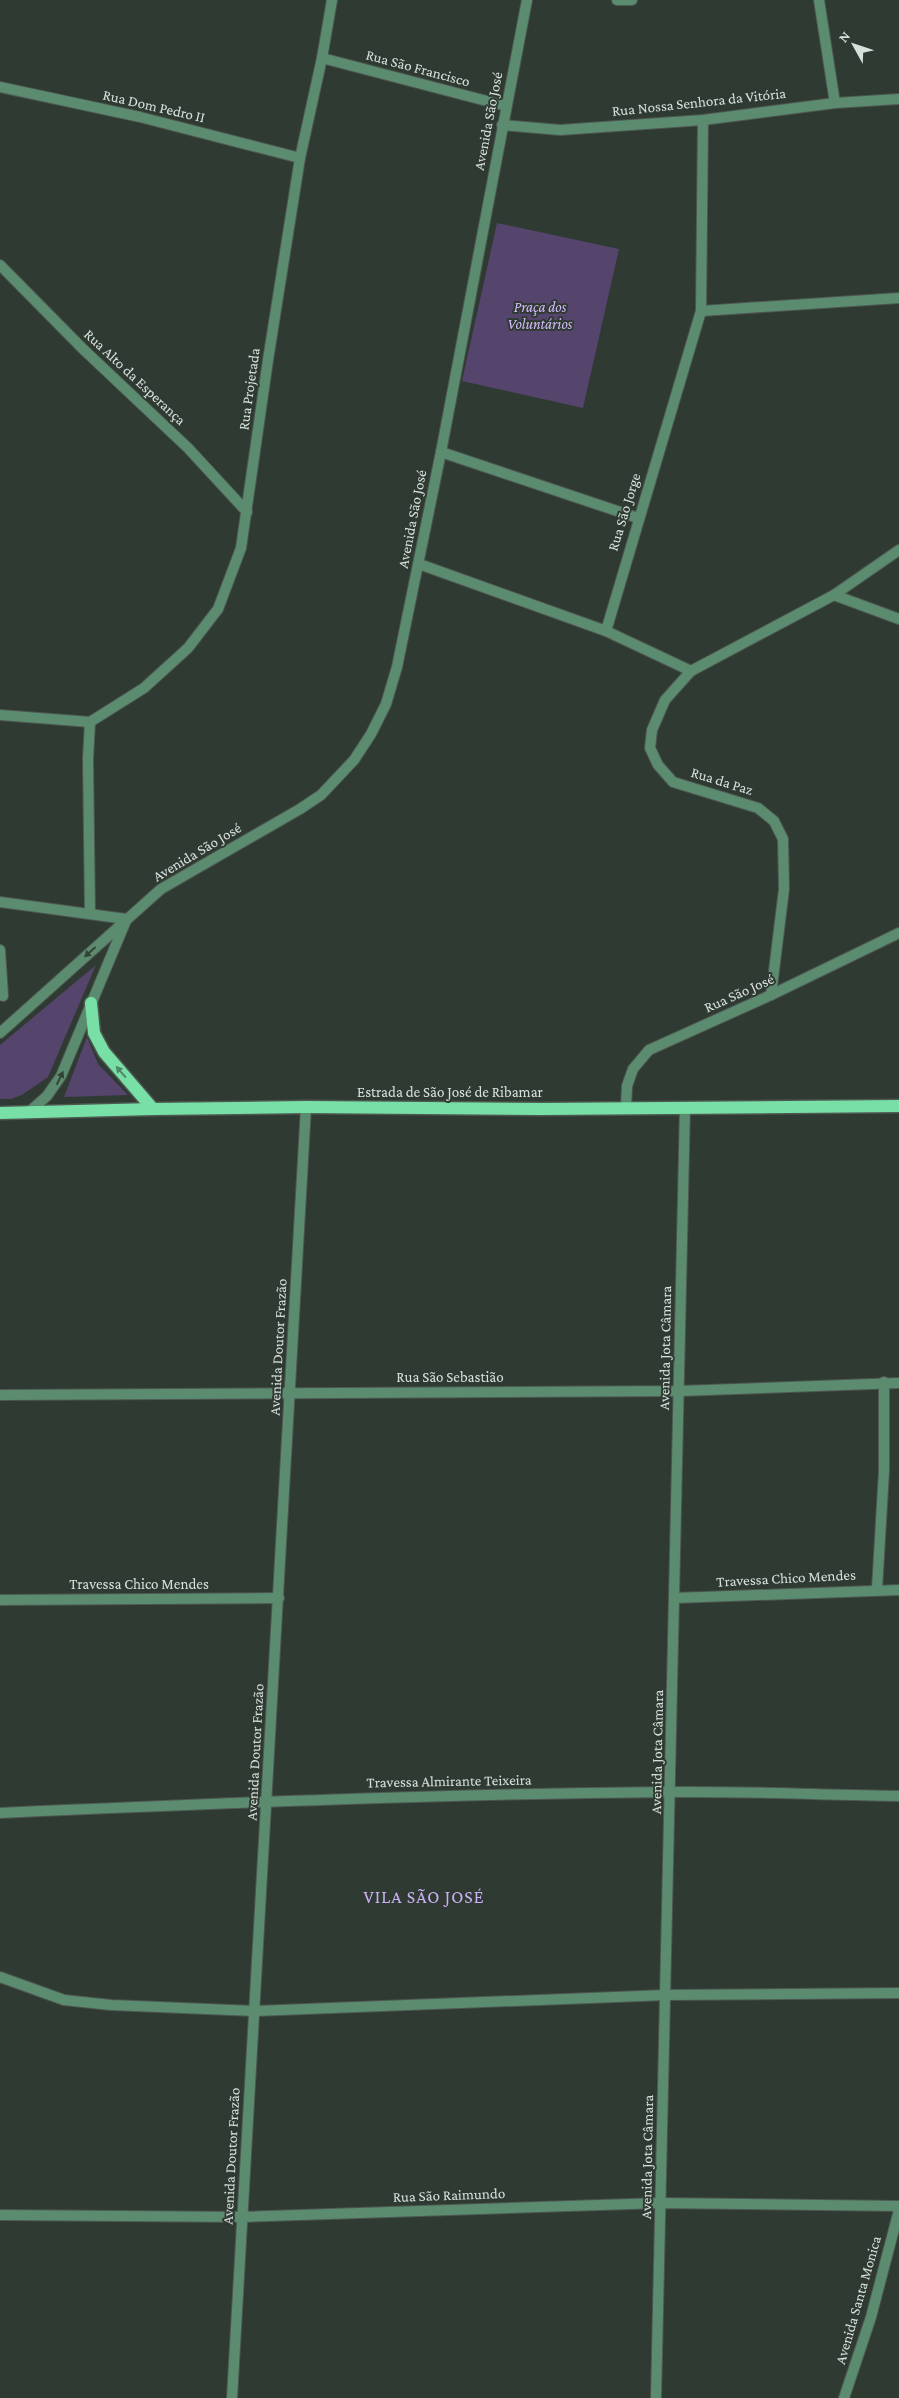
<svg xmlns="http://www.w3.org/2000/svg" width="899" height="2398" viewBox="0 0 899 2398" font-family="'Crimson Pro',serif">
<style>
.green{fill:#55446b}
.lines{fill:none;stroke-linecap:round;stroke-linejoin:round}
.service-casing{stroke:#4d5851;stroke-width:12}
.minor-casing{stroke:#4d5851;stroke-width:12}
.tertiary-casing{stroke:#4d5851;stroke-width:12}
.primary-casing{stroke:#4d5851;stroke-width:15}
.service{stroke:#5c8c70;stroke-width:10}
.minor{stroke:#5c8c70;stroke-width:10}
.tertiary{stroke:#5c8c70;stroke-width:10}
.primary{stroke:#78e0a7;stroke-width:12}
.oneway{fill:#344239}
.oneway2{fill:#508567}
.labels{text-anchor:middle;stroke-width:4;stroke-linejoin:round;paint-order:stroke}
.street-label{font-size:15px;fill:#d8e0db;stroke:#2f3a33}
.park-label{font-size:15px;font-style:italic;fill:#d6bbfe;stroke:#2f3a33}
.quarter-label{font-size:18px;letter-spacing:1px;fill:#cbaff4;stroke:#2f3a33}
</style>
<rect width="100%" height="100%" fill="#2f3a33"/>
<g class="green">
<polygon points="497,223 619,249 583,408 462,381"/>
<polygon points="96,965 48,1077 22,1095 11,1099 0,1099 0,1045"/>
<polygon points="87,1037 98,1064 128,1095 64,1097"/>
</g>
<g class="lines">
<defs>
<polyline id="service" points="0,950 3,996"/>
<g id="minor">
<polyline points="617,0 632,0"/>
<polyline points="819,0 835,103"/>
<polyline points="322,58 506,106"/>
<polyline points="0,87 140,117 300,158"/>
<polyline points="502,125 560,130 703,120 835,103 899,99"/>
<polyline points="0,265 83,349 188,448 247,512"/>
<polyline points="701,311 899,298"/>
<polyline points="441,452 638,518"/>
<polyline points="419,564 606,631"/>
<polyline points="834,595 899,619"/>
<polyline points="691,671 606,631 701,311 703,120"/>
<polyline points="0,715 90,722"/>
<polyline points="90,722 144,688 188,648 218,609 241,548 268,360 300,158 322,58 332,0"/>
<polyline points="90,722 88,759 90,914"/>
<polyline points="0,902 126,919"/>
<polyline points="771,995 784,889 783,839 774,821 758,808 673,782 658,765 650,748 652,730 665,700 691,671 834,595 899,550"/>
<polyline points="626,1107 627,1086 633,1069 649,1050 771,995 899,933"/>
<polyline points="0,1395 679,1391 899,1383"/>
<polyline points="877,1589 884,1471 884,1382"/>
<polyline points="675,1598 899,1590"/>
<polyline points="0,1600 279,1598"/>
<path d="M0,1813c223,-10 445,-19 669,-21 76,-1 153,3 230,4"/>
<polyline points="0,1977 64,2000 111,2005 255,2011 666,1995 899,1993"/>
<polyline points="0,2215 242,2217 661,2203 899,2206"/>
<polyline points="232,2398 306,1107"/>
<polyline points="656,2398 685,1107"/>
<polyline points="844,2398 871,2317 899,2210"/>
</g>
<g id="tertiary">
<polyline points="0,1033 161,889 300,809 321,795 354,760 371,734 386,704 397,667 441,452 527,0"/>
<polyline points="28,1113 47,1096 61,1076 125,923"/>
</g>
<g id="primary">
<polyline points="91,1003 94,1033 104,1052 153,1109"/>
<polyline points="0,1113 153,1109 306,1107 542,1109 899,1106"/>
</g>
</defs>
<use href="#service" class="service-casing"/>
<use href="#minor" class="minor-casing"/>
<use href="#tertiary" class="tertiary-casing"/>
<use href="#primary" class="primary-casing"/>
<use href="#service" class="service"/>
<use href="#minor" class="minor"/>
<use href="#tertiary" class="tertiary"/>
<use href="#primary" class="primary"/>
</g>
<defs><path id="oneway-solid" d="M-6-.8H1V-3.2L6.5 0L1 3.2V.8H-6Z" transform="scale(1.25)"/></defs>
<g class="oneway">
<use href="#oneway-solid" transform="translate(90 952) rotate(138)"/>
<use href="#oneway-solid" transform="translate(60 1078) rotate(-64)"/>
</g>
<use class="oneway2" href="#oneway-solid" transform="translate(121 1072) rotate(-131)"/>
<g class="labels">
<g class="street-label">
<text transform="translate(418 68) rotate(15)" y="5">Rua São Francisco</text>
<text transform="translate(699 102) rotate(-6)" y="5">Rua Nossa Senhora da Vitória</text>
<text transform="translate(154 106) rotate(13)" y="5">Rua Dom Pedro II</text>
<text transform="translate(488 121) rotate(-79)" y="5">Avenida São José</text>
<text transform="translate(135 377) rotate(43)" y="5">Rua Alto da Esperança</text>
<text transform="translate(249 389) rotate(-82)" y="5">Rua Projetada</text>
<text transform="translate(624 512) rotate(-73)" y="5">Rua São Jorge</text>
<text transform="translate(412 519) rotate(-79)" y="5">Avenida São José</text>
<text transform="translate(722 781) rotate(17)" y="5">Rua da Paz</text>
<text transform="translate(197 852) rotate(-31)" y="5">Avenida São José</text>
<text transform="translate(739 993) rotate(-24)" y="5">Rua São José</text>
<text x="450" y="1097">Estrada de São José de Ribamar</text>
<text transform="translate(278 1347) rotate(-87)" y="5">Avenida Doutor Frazão</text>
<text transform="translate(665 1348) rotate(-89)" y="5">Avenida Jota Câmara</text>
<text x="450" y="1382">Rua São Sebastião</text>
<text transform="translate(786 1578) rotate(-3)" y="5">Travessa Chico Mendes</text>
<text x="139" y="1589">Travessa Chico Mendes</text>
<text transform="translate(255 1752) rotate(-87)" y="5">Avenida Doutor Frazão</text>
<text transform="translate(657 1752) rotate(-89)" y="5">Avenida Jota Câmara</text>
<text transform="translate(449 1781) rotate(-1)" y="5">Travessa Almirante Teixeira</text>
<text transform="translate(231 2156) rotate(-87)" y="5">Avenida Doutor Frazão</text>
<text transform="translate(647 2157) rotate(-89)" y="5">Avenida Jota Câmara</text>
<text transform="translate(449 2195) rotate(-2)" y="5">Rua São Raimundo</text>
<text transform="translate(858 2300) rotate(-74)" y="5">Avenida Santa Monica</text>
</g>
<g class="park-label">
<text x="540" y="312">Praça dos<tspan x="540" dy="17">Voluntários</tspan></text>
</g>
<g class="quarter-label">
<text x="424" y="1903">VILA SÃO JOSÉ</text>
</g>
</g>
<g transform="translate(854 45) rotate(310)" stroke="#2f3a33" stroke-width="4" paint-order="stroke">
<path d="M0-4L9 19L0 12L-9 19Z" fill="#d8e0db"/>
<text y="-8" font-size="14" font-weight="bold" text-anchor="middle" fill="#d8e0db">N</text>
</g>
</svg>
